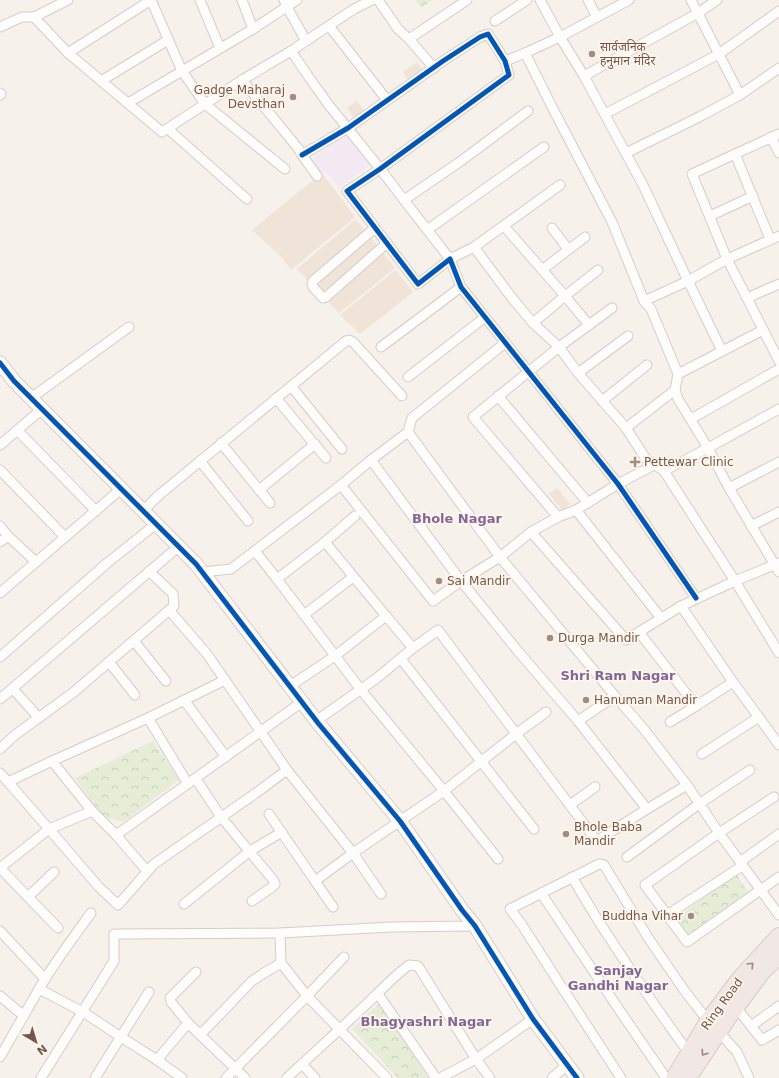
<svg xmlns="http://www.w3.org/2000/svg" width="779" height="1078" viewBox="0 0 779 1078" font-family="'DejaVu Sans','Noto Sans Devanagari',sans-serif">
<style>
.residential{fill:#f0e3d8}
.education{fill:#f2e9f3}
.forest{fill:url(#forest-crowns)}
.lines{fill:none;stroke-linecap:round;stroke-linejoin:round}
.street-casing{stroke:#d6ccc8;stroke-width:11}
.secondary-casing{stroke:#d6ccc8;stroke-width:15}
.highway-casing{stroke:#d6cbc6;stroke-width:18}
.street{stroke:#fefdfc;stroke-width:9}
.secondary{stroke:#fefdfc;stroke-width:13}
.highway{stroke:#f1e7e4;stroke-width:16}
.cycleway-casing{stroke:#fff6ec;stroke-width:8}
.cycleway{stroke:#0057b8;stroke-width:5}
.oneway{stroke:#a18980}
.poi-dot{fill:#a38c82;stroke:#fff6ec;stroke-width:1.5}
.labels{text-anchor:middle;stroke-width:3.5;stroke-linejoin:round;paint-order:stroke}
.poi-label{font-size:12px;fill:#76564a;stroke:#fff6ec;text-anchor:start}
.street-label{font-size:12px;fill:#76564a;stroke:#fff6ec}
.neighbourhood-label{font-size:13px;font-weight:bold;fill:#836699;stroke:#fff6ec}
</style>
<defs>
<pattern id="forest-crowns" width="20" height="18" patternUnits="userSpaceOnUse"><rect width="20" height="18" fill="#e5edd6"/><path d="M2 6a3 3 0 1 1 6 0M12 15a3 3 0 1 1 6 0" fill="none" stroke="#c8cdb9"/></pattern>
</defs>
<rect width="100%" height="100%" fill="#f7f1eb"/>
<g class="residential">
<polygon points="417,62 422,69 422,72 409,81 403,72"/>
<polygon points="357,101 364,111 354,118 347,108"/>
<polygon points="322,173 355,217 291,270 277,252 293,239 276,252 252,230"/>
<polygon points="356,219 395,268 339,313 297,269"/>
<polygon points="396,270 413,292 360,334 340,315"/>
<polygon points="557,488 570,504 562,510 549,494"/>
</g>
<polygon class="education" points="348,136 370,165 339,188 326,172 323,175 309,161 341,137"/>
<g class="forest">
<polygon points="415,0 432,0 421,8"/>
<polygon points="153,741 179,780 123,822 104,817 75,778"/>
<polygon points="736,874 748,892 687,936 675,919"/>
<polygon points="381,1001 401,1036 428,1078 398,1078 352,1029"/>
</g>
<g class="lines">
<defs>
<g id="street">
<polyline points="151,0 182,71 205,104 285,169"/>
<polyline points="200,0 220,48"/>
<polyline points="284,0 287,7 306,41"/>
<polyline points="378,0 398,29 409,39 434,68"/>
<polyline points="540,0 560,37 584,76 643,185 688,281 722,351"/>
<polyline points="588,0 597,17"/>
<polyline points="629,0 560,37 525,53 551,105 612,222 644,301"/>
<polyline points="691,0 740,95"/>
<polyline points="34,17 68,53 162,132 242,80 291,51 354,9 372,0"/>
<polyline points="495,21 527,0"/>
<polyline points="329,26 387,100"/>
<polyline points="0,27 22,17 34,17 68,0"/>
<polyline points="253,29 297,0"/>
<polyline points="409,39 467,0"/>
<polyline points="291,51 313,83 328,104 378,166 404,200 450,259 474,247 512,298 533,323 559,347 578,373 626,428 646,459 664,471"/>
<polyline points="68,53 151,0"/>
<polyline points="505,61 525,53"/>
<polyline points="584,76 698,13 717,0"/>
<polyline points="242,80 298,148 302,155 317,176"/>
<polyline points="101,81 168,40"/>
<polyline points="0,93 1,94 0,95"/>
<polyline points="128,103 253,29 242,0"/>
<polyline points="605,114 719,54 779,11"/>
<polyline points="168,129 247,199"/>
<polyline points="771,137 779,153"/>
<polyline points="626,153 701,116 740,95 779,68"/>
<polyline points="735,154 692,174 727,259 747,298 779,284"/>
<polyline points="302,155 348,128 443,61 480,37 488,34 505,61 509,75 380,169 347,191 418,284 450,259 461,287 618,484 696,598"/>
<polyline points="404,200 461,161 528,111"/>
<polyline points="710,216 753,196"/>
<polyline points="504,226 565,296 589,325"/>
<polyline points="375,228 313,281 312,284 313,287 323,298 326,297 387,243"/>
<polyline points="552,228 568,249"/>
<polyline points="427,230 544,147"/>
<polyline points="779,236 727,259 688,281 644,301 651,309 678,374 675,390 678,399 708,448 729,488 779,572"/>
<polyline points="770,239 735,154 779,134"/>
<polyline points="474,247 560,185"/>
<polyline points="542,270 585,237"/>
<polyline points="747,298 779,361"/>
<polyline points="533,323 565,296 598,270"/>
<polyline points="381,347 461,287"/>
<polyline points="578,373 628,336"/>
<polyline points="678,374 763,330"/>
<polyline points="408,377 484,318"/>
<polyline points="291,386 342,449"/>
<polyline points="498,396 588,503"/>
<polyline points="31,398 129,327"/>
<polyline points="276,398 326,458"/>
<polyline points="602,401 647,365"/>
<polyline points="779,409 708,448 664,471 735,581 779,653"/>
<polyline points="691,419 779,369"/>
<polyline points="626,428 675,390"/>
<polyline points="17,430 96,511"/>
<polyline points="408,432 500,557 531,532 558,517 473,417 559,347 612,308"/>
<polyline points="221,443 270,503"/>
<polyline points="0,445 42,409"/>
<polyline points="200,461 248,521"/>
<polyline points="0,470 65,537"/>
<polyline points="341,485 433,601 461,581 371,460"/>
<polyline points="729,488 779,462"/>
<polyline points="259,490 315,444"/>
<polyline points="576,510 661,618"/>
<polyline points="143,511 159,495 346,341 349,340 353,342 402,396"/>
<polyline points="558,517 576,510 618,484 654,465"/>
<polyline points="0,526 8,536 0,542"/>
<polyline points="751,526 779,512"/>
<polyline points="531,532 626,640 681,606"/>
<polyline points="8,536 36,562"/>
<polyline points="325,542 355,516"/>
<polyline points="255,551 277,579"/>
<polyline points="779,563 735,581 681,606 733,682 779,745"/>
<polyline points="202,572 231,569 341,485 371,460 408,432 412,418 505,343"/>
<polyline points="0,593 121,489"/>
<polyline points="169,610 207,654 287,770"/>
<polyline points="304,615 353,577"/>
<polyline points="386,616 413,648"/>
<polyline points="639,632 696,706 733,682"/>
<polyline points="134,641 166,681"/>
<polyline points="0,657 106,564 156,524"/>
<polyline points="401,659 534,829"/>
<polyline points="109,662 135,695"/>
<polyline points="225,680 148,718 52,761 8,782 49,829 92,811 116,835 302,702"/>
<polyline points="290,686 335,656 386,616 325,542 277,579 361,690 444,791 498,859"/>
<polyline points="13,689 39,718"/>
<polyline points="0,699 178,547"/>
<polyline points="184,700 226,757"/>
<polyline points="148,718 188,784"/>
<polyline points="316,721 377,678 413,648 438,630 596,840 598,840 647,809"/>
<polyline points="578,721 615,696"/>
<polyline points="670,722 696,706"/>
<polyline points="0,749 15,735 74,692 174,606 173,594 149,571"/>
<polyline points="702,754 759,717"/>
<polyline points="52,761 92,811"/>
<polyline points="0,773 8,782"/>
<polyline points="196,779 221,817 274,881 275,884 272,887 252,901"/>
<polyline points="687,785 647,809 578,721 517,650 461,581 500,557 615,696 643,728 687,785 719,833 779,915"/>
<polyline points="570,805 595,787"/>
<polyline points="269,814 315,881 353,853 444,791 516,734 546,712"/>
<polyline points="116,835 147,871"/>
<polyline points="627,857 699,804 750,770"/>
<polyline points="740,862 779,834"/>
<polyline points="742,866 667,915 687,942 779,877"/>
<polyline points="0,868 49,829 98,886 118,905 154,864 256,793 287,770 353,853 381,894"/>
<polyline points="0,868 58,928"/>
<path d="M572,877c12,20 24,41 37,60 26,40 52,78 80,116"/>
<polyline points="315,881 333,907"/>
<polyline points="541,893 620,1011 666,1078"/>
<polyline points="28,897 54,872"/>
<polyline points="184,904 250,851 282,832"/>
<polyline points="667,915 645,885 719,833 774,797"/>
<polyline points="0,931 45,979"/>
<polyline points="280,933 281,963 307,996 344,957"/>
<polyline points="196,972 170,998 171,1002 188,1023 245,1078"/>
<path d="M39,989c15,-26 34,-51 52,-76"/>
<polyline points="378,994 436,1078"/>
<polyline points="0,996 24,1016"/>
<polyline points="779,1006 751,1026 762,1040 779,1030"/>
<polyline points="736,1007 751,1026"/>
<polyline points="718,1031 737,1052 749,1078"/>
<polyline points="200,1035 252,981 264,973 281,963"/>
<polyline points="0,1057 39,989 83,1012 121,1037 157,1060"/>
<polyline points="302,1064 315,1078"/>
<polyline points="41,1078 114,961 114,934 280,933 392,927 475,926"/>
<polyline points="95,1078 149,992"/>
<polyline points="182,1078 157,1060 188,1023"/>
<polyline points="226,1078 307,996 387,1078"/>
<path d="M287,1078c23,-22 47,-43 70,-65 18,-16 33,-34 52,-48l9,1 58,93 14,19"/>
<polyline points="440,1078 476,1059 533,1019"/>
<polyline points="552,1078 568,1064"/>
<polyline points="621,1078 563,989 522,925 510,909 599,864 604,865 649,939 684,990 708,1021"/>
</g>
<polyline id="secondary" points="0,363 14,381 196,564 318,723 400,821 462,910 475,926 533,1019 577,1078"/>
<g id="highway">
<polyline points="674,1078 708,1021 741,977 779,936"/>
<polyline points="688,1078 728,1018 762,972 779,956"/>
</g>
</defs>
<use href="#street" class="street-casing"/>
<use href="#secondary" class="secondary-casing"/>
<use href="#highway" class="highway-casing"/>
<use href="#street" class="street"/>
<use href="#secondary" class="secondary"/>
<use href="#highway" class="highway"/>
<defs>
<g id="cycleway">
<polyline points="302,155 348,128 443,61 480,37 488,34 505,61 509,75 380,169 347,191 418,284 450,259 461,287 618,484 696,598"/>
<polyline points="0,363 14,381 196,564 318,723 400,821 462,910 475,926 533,1019 577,1078"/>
</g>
</defs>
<use href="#cycleway" class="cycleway-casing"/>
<use href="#cycleway" class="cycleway"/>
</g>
<defs><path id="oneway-chevron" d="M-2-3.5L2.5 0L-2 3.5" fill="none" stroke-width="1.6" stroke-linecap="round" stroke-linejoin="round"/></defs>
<g class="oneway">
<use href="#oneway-chevron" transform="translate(751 965) rotate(-47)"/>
<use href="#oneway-chevron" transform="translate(704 1053) rotate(123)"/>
</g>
<g class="poi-dot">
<circle cx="592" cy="54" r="4"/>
<circle cx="293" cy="97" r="4"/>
<path d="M633 456h4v4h4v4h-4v4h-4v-4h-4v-4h4z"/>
<circle cx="439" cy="581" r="4"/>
<circle cx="550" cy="638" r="4"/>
<circle cx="586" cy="700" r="4"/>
<circle cx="566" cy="834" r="4"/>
<circle cx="691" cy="916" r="4"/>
</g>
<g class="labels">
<g class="poi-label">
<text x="600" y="51">सार्वजनिक<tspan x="600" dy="14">हनुमान मंदिर</tspan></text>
<text x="285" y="94" text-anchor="end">Gadge Maharaj<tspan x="285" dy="14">Devsthan</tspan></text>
<text x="644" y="466">Pettewar Clinic</text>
<text x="447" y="585">Sai Mandir</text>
<text x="558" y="642">Durga Mandir</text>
<text x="594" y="704">Hanuman Mandir</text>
<text x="574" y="831">Bhole Baba<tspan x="574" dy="14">Mandir</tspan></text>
<text x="683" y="920" text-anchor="end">Buddha Vihar</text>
</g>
<g class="street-label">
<text transform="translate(722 1004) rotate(-54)" y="4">Ring Road</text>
</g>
<g class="neighbourhood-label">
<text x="457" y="523">Bhole Nagar</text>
<text x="618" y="680">Shri Ram Nagar</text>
<text x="618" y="975">Sanjay<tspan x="618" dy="15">Gandhi Nagar</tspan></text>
<text x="426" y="1026">Bhagyashri Nagar</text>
</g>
</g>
<g transform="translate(36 1042) rotate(142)" stroke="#fff6ec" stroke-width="3" paint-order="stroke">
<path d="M0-3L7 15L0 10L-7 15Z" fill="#76564a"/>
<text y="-6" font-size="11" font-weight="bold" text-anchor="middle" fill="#76564a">N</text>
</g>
</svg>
